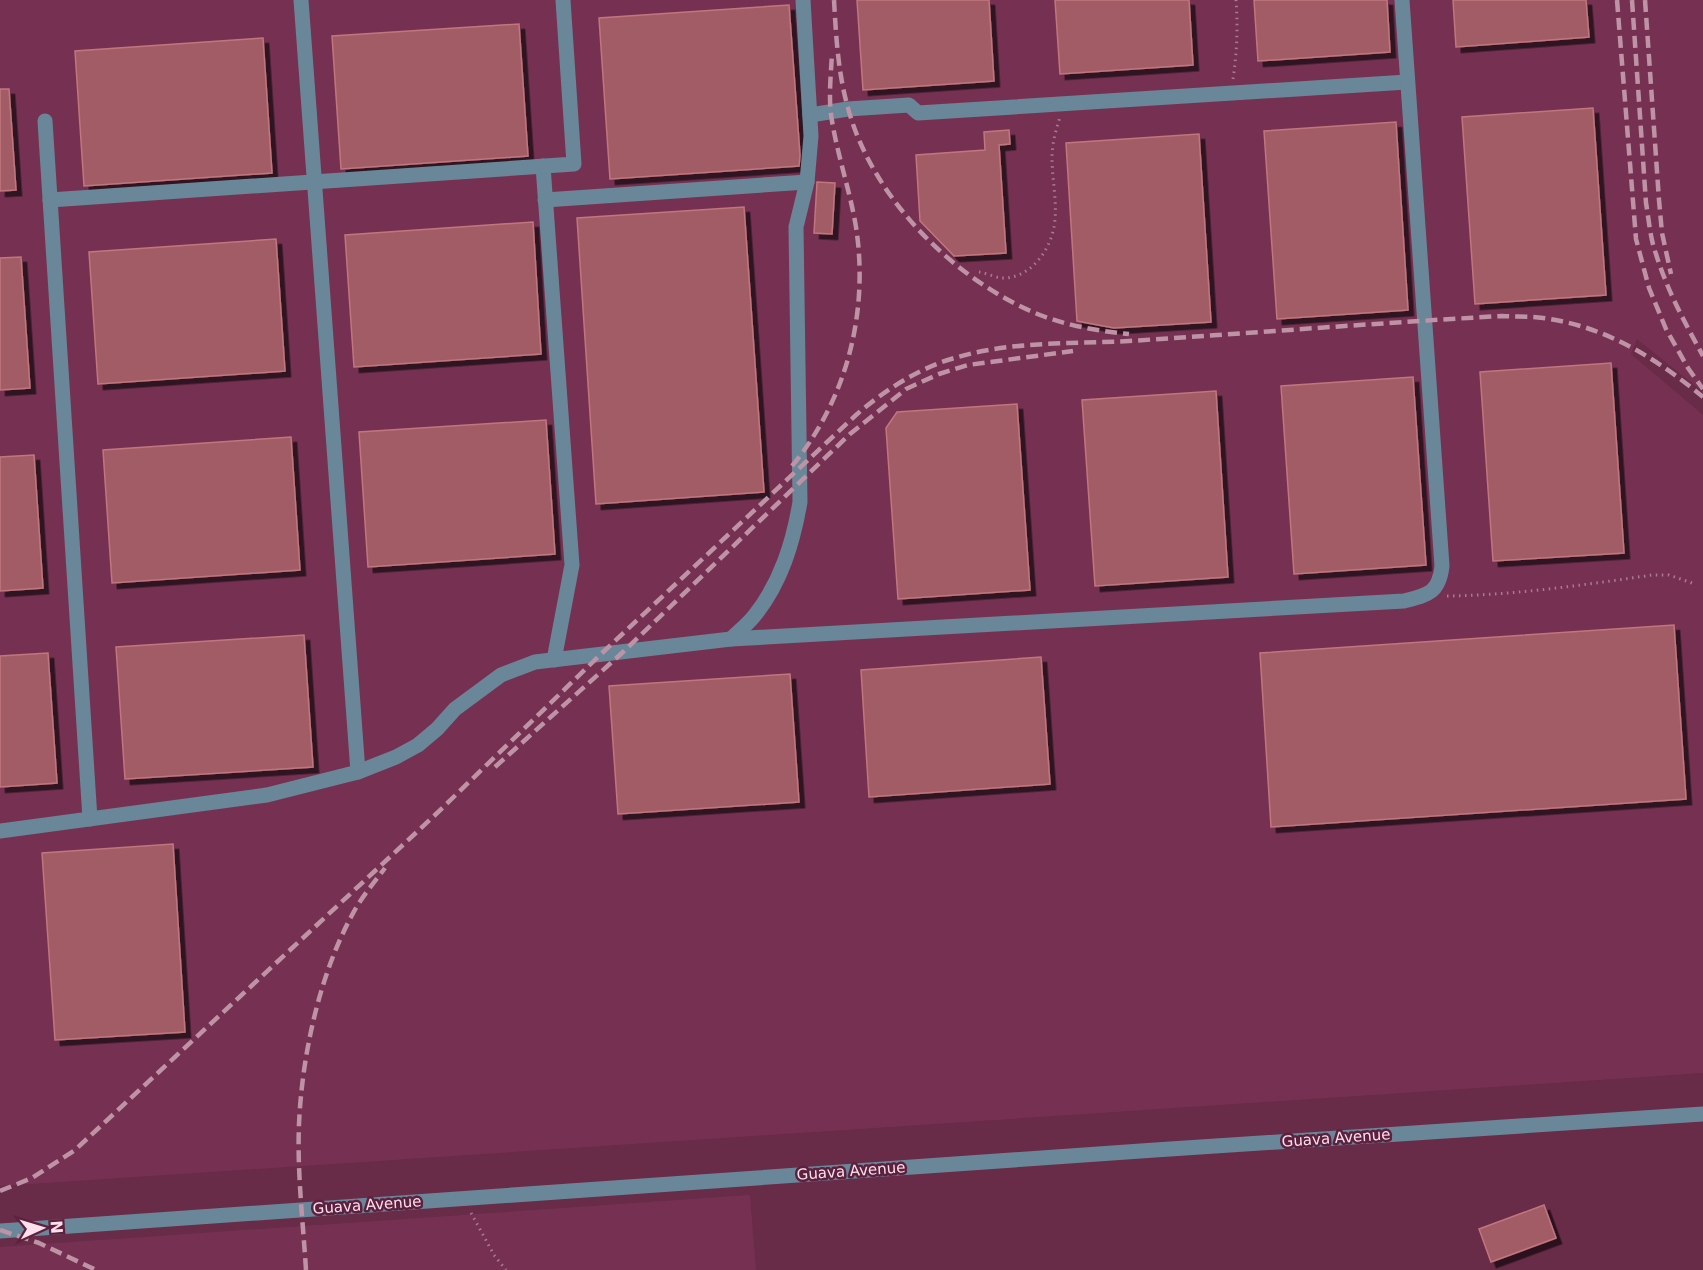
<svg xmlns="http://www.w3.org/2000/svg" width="1703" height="1270" viewBox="0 0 1703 1270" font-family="'DejaVu Sans',sans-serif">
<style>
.built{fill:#763152}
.building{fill:#a25c65;stroke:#c1767e;stroke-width:1.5;filter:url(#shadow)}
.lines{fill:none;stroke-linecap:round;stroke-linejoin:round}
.path{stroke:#aa7a90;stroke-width:3;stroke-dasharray:1.5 4.5;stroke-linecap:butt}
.minor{stroke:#698798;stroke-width:15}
.rail{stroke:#be93a6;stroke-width:4.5;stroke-dasharray:12 6;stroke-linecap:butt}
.labels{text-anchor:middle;stroke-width:5;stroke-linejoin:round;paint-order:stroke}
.street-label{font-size:15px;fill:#fedfeb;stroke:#5c213e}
</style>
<defs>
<filter id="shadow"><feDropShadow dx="5.5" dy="5.5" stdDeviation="0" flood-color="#0009"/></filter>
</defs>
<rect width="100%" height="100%" fill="#682b48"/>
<g class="built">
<polygon points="0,0 1703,0 1703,392 1637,339 1631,354 1703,415 1703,1073 0,1186"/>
<polygon points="750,1195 756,1270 0,1270 0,1247"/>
</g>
<g class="building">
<polygon points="857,0 989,0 994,81 863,90"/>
<polygon points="1055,0 1189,0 1193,65 1060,74"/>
<polygon points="1254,0 1387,0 1390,52 1258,61"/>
<polygon points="1453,0 1586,0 1589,37 1456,47"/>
<polygon points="789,5 800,155 799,166 610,179 599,18"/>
<polygon points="519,24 528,156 341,169 332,36"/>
<polygon points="263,38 272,173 84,186 75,51"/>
<polygon points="0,89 9,89 16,190 0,191"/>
<polygon points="1593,108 1606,295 1475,304 1462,117"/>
<polygon points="1396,122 1408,310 1277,319 1264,131"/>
<polygon points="1009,130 1010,144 999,145 1006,253 954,256 920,221 916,155 985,150 984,132"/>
<polygon points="1199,134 1211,322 1114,328 1077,321 1066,143"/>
<polygon points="817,182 835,183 832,234 814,233"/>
<polygon points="744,207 764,492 596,504 577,218"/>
<polygon points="533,222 541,354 354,367 345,235"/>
<polygon points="276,239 285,371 98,384 89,252"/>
<polygon points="21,257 30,388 0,390 0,258"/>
<polygon points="1611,363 1624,553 1493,561 1480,372"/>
<polygon points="1413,377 1426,565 1294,574 1281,386"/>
<polygon points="1216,391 1228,577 1095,586 1082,400"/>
<polygon points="1017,404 1030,590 898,599 886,428 897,412"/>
<polygon points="546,420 555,554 368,567 359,432"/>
<polygon points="291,437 300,570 112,583 103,450"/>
<polygon points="34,455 43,588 0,591 0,457"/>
<polygon points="1674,625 1686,799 1271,827 1260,653"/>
<polygon points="304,635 313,767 125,779 116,647"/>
<polygon points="48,653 57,783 0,787 0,656"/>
<polygon points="1041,657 1050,784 869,797 861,670"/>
<polygon points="790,674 799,802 618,814 609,686"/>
<polygon points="173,844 185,1032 55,1040 42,853"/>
<polygon points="1544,1205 1556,1238 1491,1262 1479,1229"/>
</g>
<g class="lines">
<g class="path">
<path d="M1233,79c4,-27 5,-52 3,-79"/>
<path d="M979,272c7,1 15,5 22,6 28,1 48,-25 53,-51 4,-22 -2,-47 -2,-69 0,-15 4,-28 8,-41"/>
<path d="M1447,596c68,-1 137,-11 205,-21h17l23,8"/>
<polyline points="471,1213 494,1255 506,1270"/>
</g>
<g class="minor">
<polyline points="301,0 358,772"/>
<polyline points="810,115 848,109 909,105 918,113 1407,82"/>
<polyline points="45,121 90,819"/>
<polyline points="543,166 572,565 554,660"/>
<polyline points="50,200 574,164 563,0"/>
<polyline points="545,200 807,182"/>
<path d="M731,639c8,-8 17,-15 24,-24 26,-33 38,-72 45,-113l-4,-275 11,-45 4,-46 -8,-136"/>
<path d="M0,831l267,-36 91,-23 38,-15 22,-12 19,-16 18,-20 46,-34 34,-13 196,-23 673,-38c24,-6 35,-8 38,-35l-40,-566"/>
<polyline points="0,1231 1155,1150 1703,1114"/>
</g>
<g class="rail">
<path d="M834,0c2,36 4,73 14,108 24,90 107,173 192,207 29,11 58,16 89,19"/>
<polyline points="1617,0 1636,239 1649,288 1666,329 1688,368 1703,389"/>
<path d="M1632,0l14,203c3,17 4,35 10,51 11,36 29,69 47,102"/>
<polyline points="1645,0 1659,200 1662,233 1671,274"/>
<path d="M792,466c55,-67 77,-154 64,-239 -6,-36 -18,-70 -24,-106 -4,-22 -1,-46 0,-68"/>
<polyline points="495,767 622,653 850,434 906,389 939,374 968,365 1073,351"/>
<path d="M0,1191l32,-13 43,-28 359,-334 166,-161 256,-240c29,-25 64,-48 102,-58 55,-16 114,-13 171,-16 124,-8 248,-18 373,-25 13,1 28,0 41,2 62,8 113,40 160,79"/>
<polyline points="0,1230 39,1243 96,1270"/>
<path d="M306,1270c-3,-48 -9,-98 -7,-146 3,-68 20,-147 52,-207 9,-18 22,-33 34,-49"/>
</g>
</g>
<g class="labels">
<g class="street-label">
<text transform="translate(1336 1138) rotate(-4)" y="5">Guava Avenue</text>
<text transform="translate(851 1171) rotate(-4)" y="5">Guava Avenue</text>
<text transform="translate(367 1205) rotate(-4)" y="5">Guava Avenue</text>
</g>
</g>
<g transform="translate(42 1228) rotate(86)" stroke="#5c213e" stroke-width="4.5" paint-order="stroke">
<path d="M0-4.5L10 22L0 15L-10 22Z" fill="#fedfeb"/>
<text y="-9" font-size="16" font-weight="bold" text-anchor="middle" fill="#fedfeb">N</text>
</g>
</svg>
